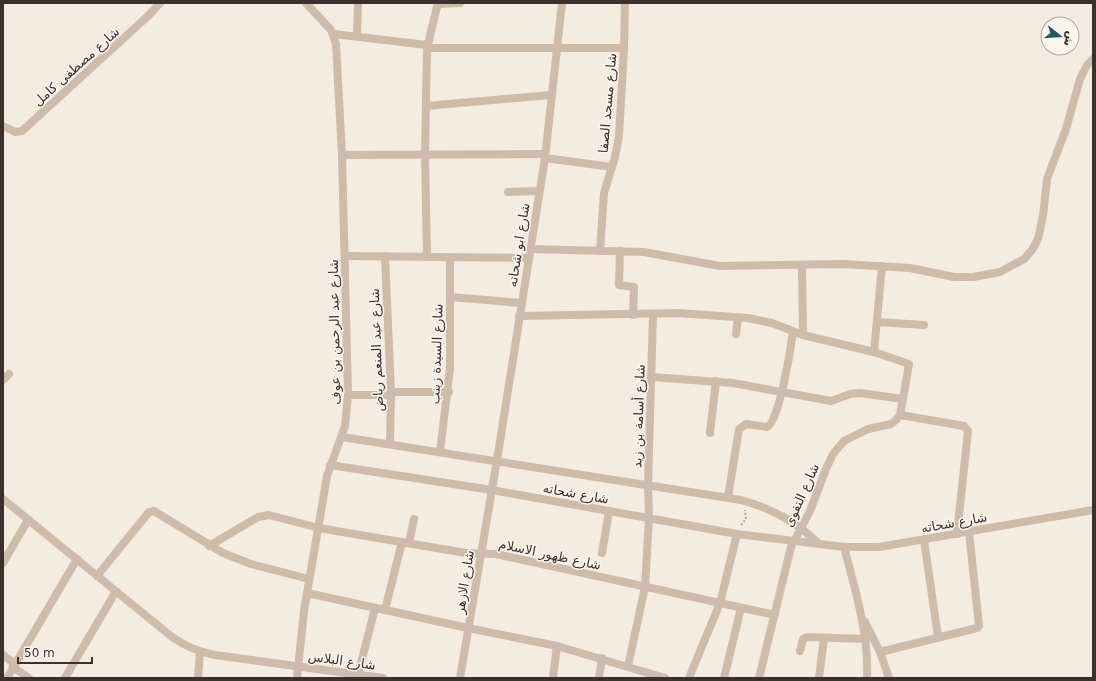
<svg xmlns="http://www.w3.org/2000/svg" width="1096" height="681" viewBox="0 0 1096 681" font-family="'DejaVu Sans',Vazirmatn,sans-serif">
<style>
.lines{fill:none;stroke-linecap:round;stroke-linejoin:round}
.path{stroke:#b9a596;stroke-width:2;stroke-dasharray:2 2;stroke-linecap:butt}
.minor{stroke:#cdbbac;stroke-width:8}
.labels{text-anchor:middle;stroke-width:3;stroke-linejoin:round;paint-order:stroke}
.street-label{font-size:13px;fill:#3b302b;stroke:#fbf5ee}
</style>
<rect width="100%" height="100%" fill="#f4ebe1"/>
<g class="lines">
<polyline class="path" points="741,525 746,519 745,510"/>
<g class="minor">
<polyline points="438,4 460,3"/>
<polyline points="334,34 427,45"/>
<polyline points="357,36 358,3"/>
<polyline points="427,48 624,48"/>
<polyline points="426,106 551,95"/>
<polyline points="3,126 15,132 22,131 148,16 160,3"/>
<polyline points="342,155 545,154"/>
<polyline points="545,158 612,167"/>
<polyline points="508,192 539,191"/>
<polyline points="530,249 644,252 720,266 843,264 910,268 954,277 973,277 1000,272 1024,259 1032,250 1038,239 1043,216 1047,179 1066,129 1080,79 1087,65 1093,59"/>
<polyline points="600,251 604,193 615,157 619,136 624,48 625,3"/>
<polyline points="620,251 619,285 634,287 633,315"/>
<polyline points="345,256 529,258"/>
<polyline points="385,256 391,392 390,444"/>
<polyline points="427,257 425,155 427,48 438,3"/>
<polyline points="802,265 803,335"/>
<polyline points="450,297 521,303"/>
<polyline points="519,316 678,313 748,318 772,323 803,335 874,352 909,364 903,399 900,415 896,420 891,424 868,429 844,441 833,454 826,469 810,511 791,547 759,678"/>
<polyline points="877,322 924,325"/>
<polyline points="736,334 738,318"/>
<polyline points="874,352 882,266"/>
<polyline points="651,377 733,383 831,401 850,394 860,393 903,399"/>
<polyline points="3,380 9,374"/>
<polyline points="391,392 449,392"/>
<polyline points="348,395 391,395"/>
<polyline points="900,415 964,426 968,431 957,534"/>
<polyline points="710,433 716,381"/>
<path d="M342,437l399,63c29,8 55,21 77,43"/>
<polyline points="440,452 450,368 450,257"/>
<polyline points="330,465 492,490 737,534 844,547 879,547 1093,510"/>
<path d="M728,497l11,-68 7,-5 21,3c12,-4 24,-80 26,-95"/>
<path d="M3,499l169,138c13,9 27,15 43,18l168,23"/>
<polyline points="924,540 938,637"/>
<polyline points="409,543 414,519"/>
<polyline points="209,546 258,517 269,515 319,528 466,553 496,554 775,615"/>
<path d="M844,547c11,43 25,86 23,131"/>
<polyline points="602,553 609,511"/>
<polyline points="3,563 28,520"/>
<polyline points="97,576 149,512 154,511 223,553 251,564 309,579"/>
<polyline points="307,593 468,628 557,646 665,678"/>
<polyline points="385,610 402,542"/>
<polyline points="865,622 880,652 889,678"/>
<polyline points="800,651 803,639 807,637 866,639"/>
<polyline points="880,652 977,628 979,626 969,532"/>
<polyline points="3,655 15,664"/>
<polyline points="628,666 645,587 649,518 648,485 653,314"/>
<polyline points="13,667 29,678"/>
<polyline points="358,675 375,608"/>
<polyline points="7,678 77,559"/>
<polyline points="65,678 116,591"/>
<polyline points="198,678 200,652"/>
<polyline points="297,678 304,611 327,476 345,426 348,395 342,155 336,44 331,30 306,3"/>
<polyline points="460,678 497,460 545,158 562,3"/>
<polyline points="553,678 557,646"/>
<polyline points="599,678 602,658"/>
<polyline points="689,678 720,603 737,534"/>
<polyline points="724,678 741,608"/>
<polyline points="819,678 824,638"/>
</g>
</g>
<g class="labels">
<g class="street-label">
<text transform="translate(76 66) rotate(-42)" y="5">شارع مصطفى كامل</text>
<text transform="translate(607 103) rotate(-85)" y="5">شارع مسجد الصفا</text>
<text transform="translate(518 245) rotate(-81)" y="5">شارع ابو شحاته</text>
<text transform="translate(334 332) rotate(-91)" y="5">شارع عبد الرحمن بن عوف</text>
<text transform="translate(376 350) rotate(-92)" y="5">شارع عبد المنعم رياض</text>
<text transform="translate(436 354) rotate(-88)" y="5">شارع السيدة زينب</text>
<text transform="translate(638 416) rotate(-88)" y="5">شارع أسامة بن زيد</text>
<text transform="translate(576 493) rotate(10)" y="5">شارع شحاته</text>
<text transform="translate(801 495) rotate(-66)" y="5">شارع التقوى</text>
<text transform="translate(954 522) rotate(-10)" y="5">شارع شحاته</text>
<text transform="translate(550 554) rotate(12)" y="5">شارع ظهور الاسلام</text>
<text transform="translate(464 582) rotate(-81)" y="5">شارع الازهر</text>
<text transform="translate(342 660) rotate(8)" y="5">شارع البلاس</text>
</g>
</g>
<rect width="1096" height="681" fill="none" stroke="#3b302b" stroke-width="8"/>
<g transform="translate(1060 36) rotate(107)"><circle r="19" fill="#fbf5ee" stroke="#aea6a0"/>
<path d="M0-3L7 15L0 10L-7 15Z" fill="#1f5a5e"/>
<text y="-6" font-size="11" font-weight="bold" text-anchor="middle" fill="#3b302b">ش</text>
</g>
<path d="M18 657v6h74v-6" fill="none" stroke="#3b302b" stroke-width="2"/>
<text x="24" y="657" font-size="12" fill="#3b302b" stroke="#fbf5ee" stroke-width="3" paint-order="stroke">50 m</text>
</svg>
